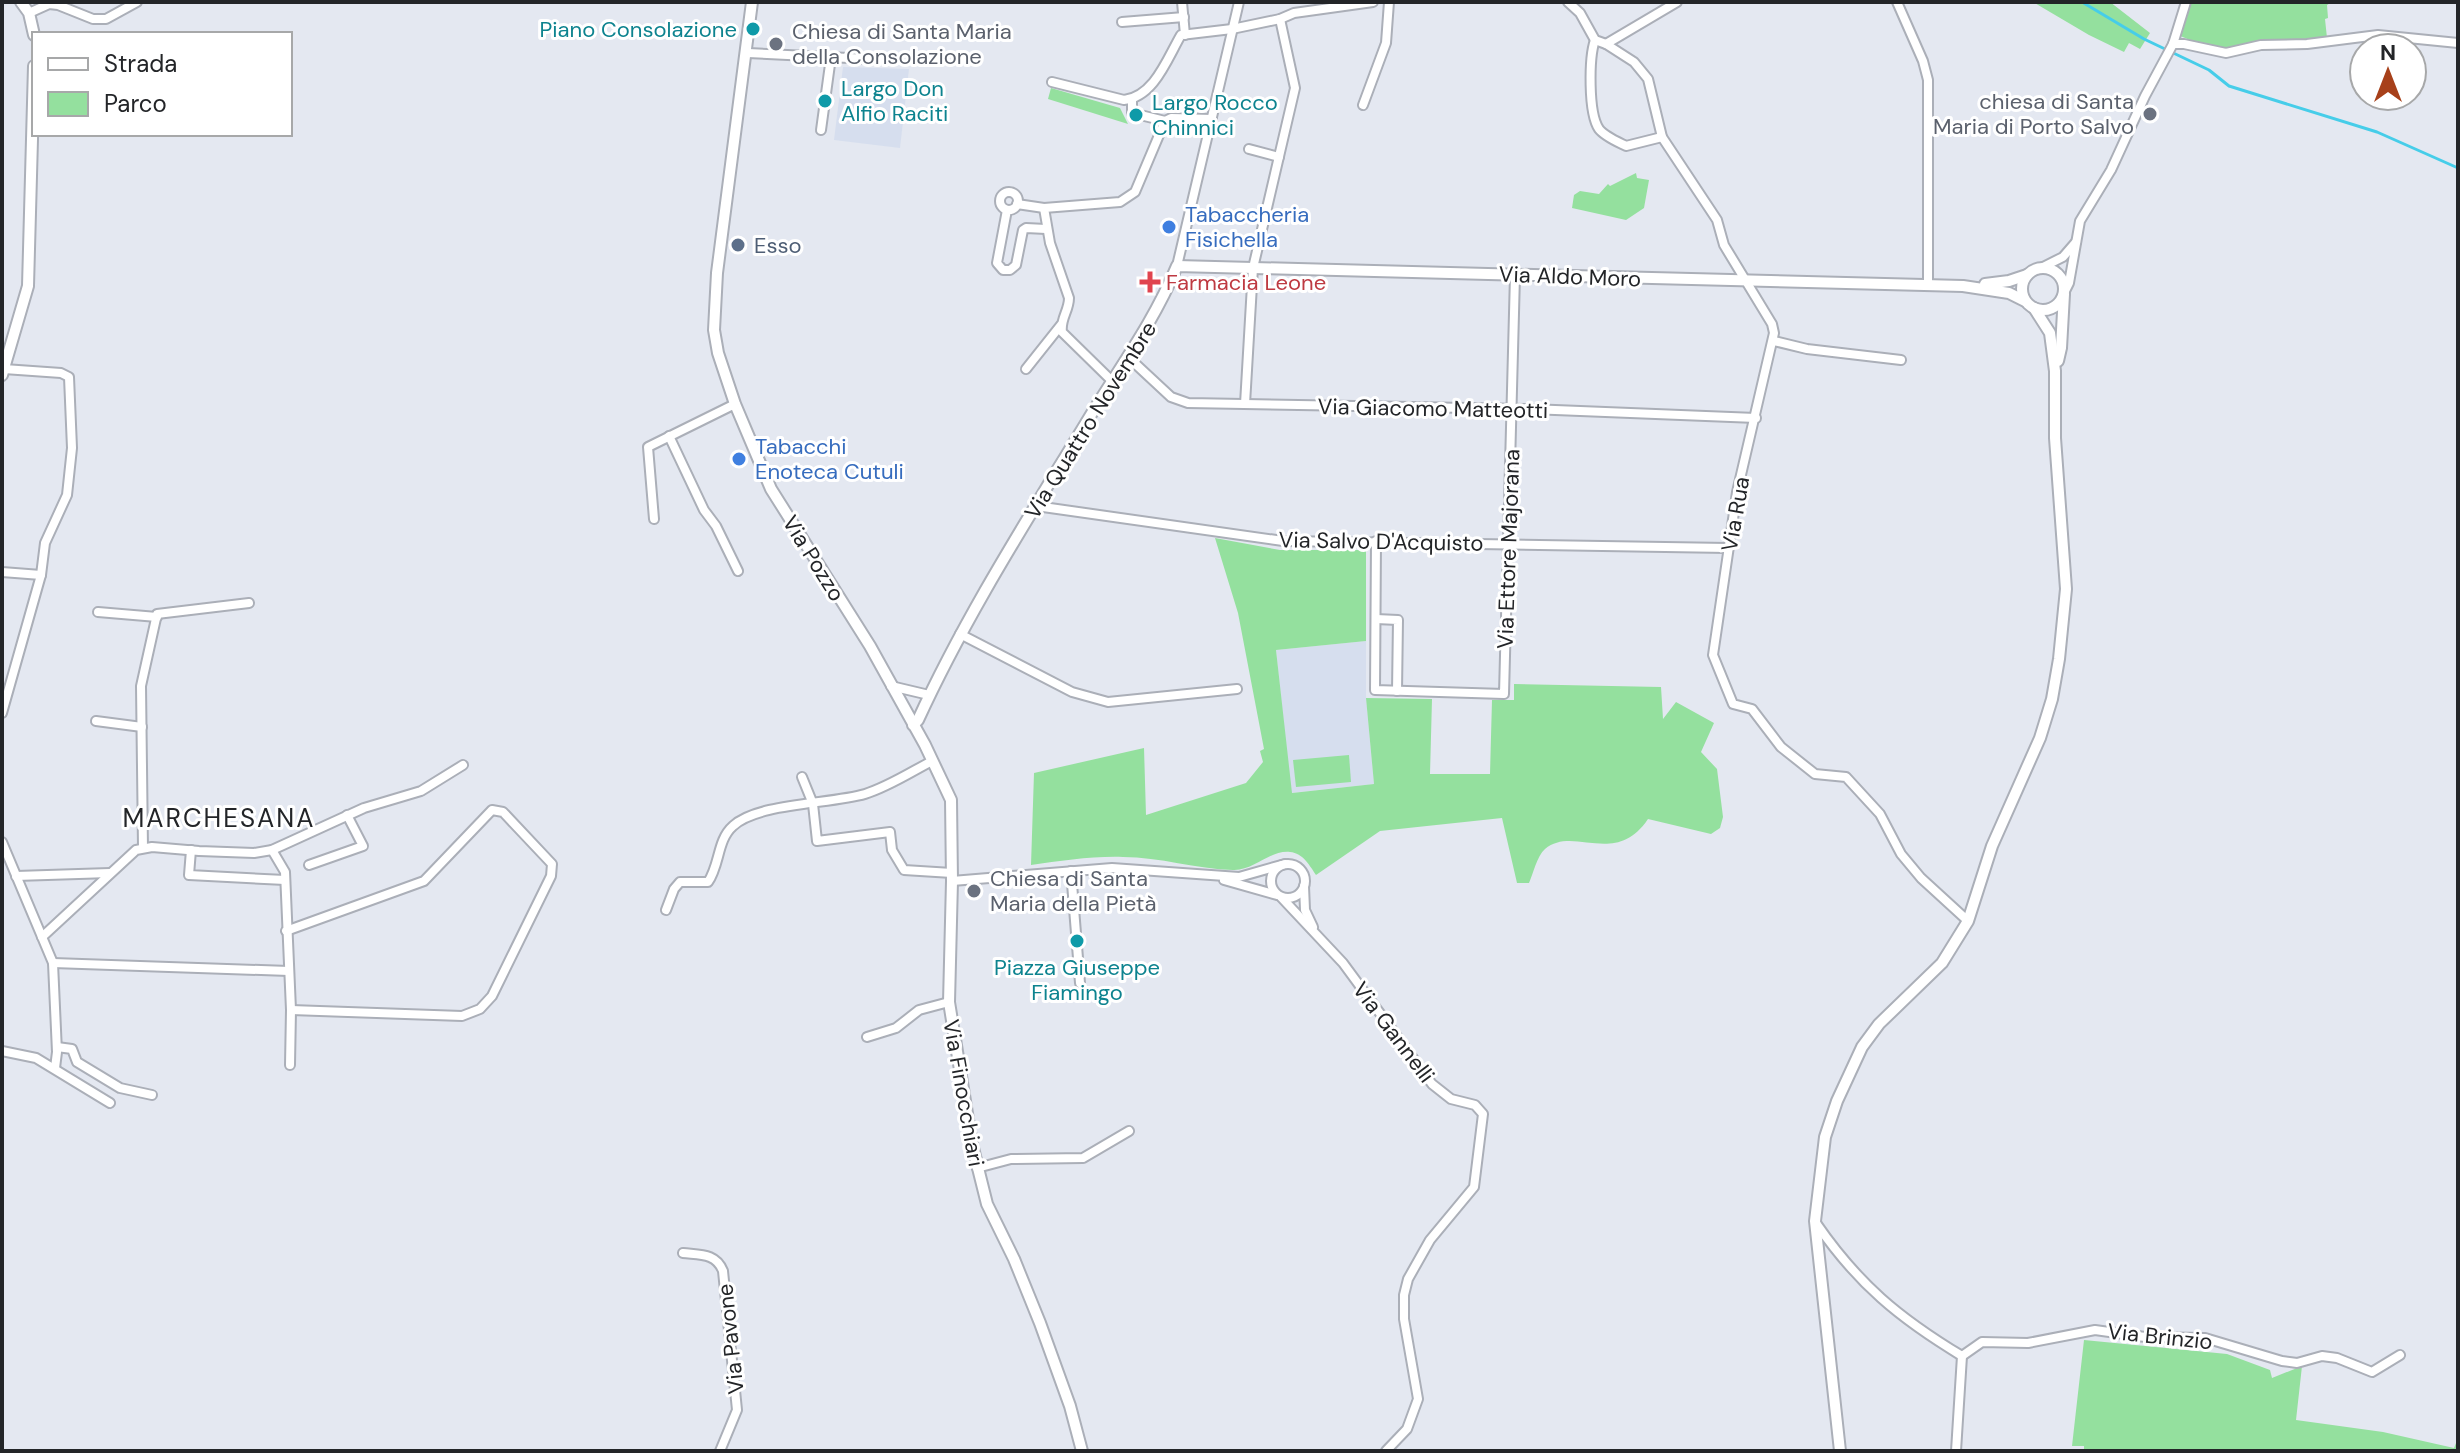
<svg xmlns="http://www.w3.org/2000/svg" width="2460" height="1453" viewBox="0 0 2460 1453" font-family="'DM Sans',sans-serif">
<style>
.built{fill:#d6deee}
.green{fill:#94e09e}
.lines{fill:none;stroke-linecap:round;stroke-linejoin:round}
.stream{stroke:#46cde9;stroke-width:3}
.minor-casing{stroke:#abafb8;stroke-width:12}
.tertiary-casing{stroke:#abafb8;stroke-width:14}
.minor{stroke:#fff;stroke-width:8}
.tertiary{stroke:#fff;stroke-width:10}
.culture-dot{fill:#0f9aa8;stroke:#fff;stroke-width:3}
.worship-dot{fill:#6b7280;stroke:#fff;stroke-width:3}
.shop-dot{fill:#3f7fe0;stroke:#fff;stroke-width:3}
.service-dot{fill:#5c6f8a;stroke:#fff;stroke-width:3}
.health-dot{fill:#e0444e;stroke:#fff;stroke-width:3}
.labels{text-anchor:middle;stroke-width:6;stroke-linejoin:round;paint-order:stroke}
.culture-label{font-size:22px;fill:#0d838f;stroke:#fff;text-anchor:start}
.worship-label{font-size:22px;fill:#5b616d;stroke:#fff;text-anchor:start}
.shop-label{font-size:22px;fill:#366cbe;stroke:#fff;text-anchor:start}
.service-label{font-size:22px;fill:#4e5e75;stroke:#fff;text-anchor:start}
.street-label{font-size:22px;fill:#232528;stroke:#fff}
.health-label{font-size:22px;fill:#be3a42;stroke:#fff;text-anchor:start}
.quarter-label{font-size:26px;letter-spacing:2px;fill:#232528;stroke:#fff}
</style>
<rect width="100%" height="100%" fill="#e4e8f1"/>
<g class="built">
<polygon points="843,67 909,69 900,148 834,140"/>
<polygon points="1366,641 1366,698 1374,784 1291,793 1276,650"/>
</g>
<g class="green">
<polygon points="2033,2 2110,2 2150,33 2140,49 2129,43 2124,52 2089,35"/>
<polygon points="2189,2 2332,2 2327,5 2328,18 2325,19 2327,38 2254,43 2233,49 2211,49 2178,35"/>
<polygon points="1051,88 1120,108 1128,124 1048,99"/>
<polygon points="1636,173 1637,178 1649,180 1644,208 1626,220 1572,208 1574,195 1580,191 1599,194 1608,184 1610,186"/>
<path d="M1215,538l65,12h86v91l-90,9 16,143 82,-9 -8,-86 66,1 -2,75h60l2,-74h22v-16l147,3 2,32 13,-17 38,21 -13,29 16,17 6,48 -3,11 -9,6 -63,-15c-33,49 -74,6 -103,30 -8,7 -12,25 -16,34h-12l-15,-65 -122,13 -64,44c-6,-9 -13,-22 -26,-23 -21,-2 -36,19 -57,18 -37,-1 -73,-13 -110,-13 -31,-1 -62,4 -92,8l3,-92 110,-25 2,67 100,-32 17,-21 -3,-11 4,-2 -26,-136z"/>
<polygon points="1349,755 1351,782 1296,787 1293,760"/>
<polygon points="2084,1340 2227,1354 2270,1370 2272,1378 2302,1366 2296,1420 2383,1432 2454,1448 2458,1438 2458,1451 2084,1451 2084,1446 2072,1446"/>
</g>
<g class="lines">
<polyline class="stream" points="2082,2 2144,39 2209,70 2229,86 2377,132 2458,168"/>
<defs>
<g id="minor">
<polyline points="1182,2 1185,35"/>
<polyline points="1568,2 1580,13 1595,40 1606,44 1677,2"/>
<polyline points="1897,2 1923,61 1928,80 1928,285"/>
<polyline points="29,13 49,4 58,5 93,19 106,19 137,2"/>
<polyline points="1122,22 1184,17"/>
<path d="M1595,40c-6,17 -7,73 4,89 5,7 19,13 27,17l36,-9"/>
<polyline points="1606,44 1634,62 1648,79 1662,137 1717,220 1724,245 1772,324 1774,333 1737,492 1713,655 1733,704 1752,709 1781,747 1815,774 1846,777 1880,814 1901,854 1921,878 1968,921"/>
<polyline points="2173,44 2184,44 2226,53 2261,45 2307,44 2378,35 2458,43"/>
<polyline points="748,53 869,59"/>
<path d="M1052,82l72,18c30,-3 43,-41 57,-65l51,-6 48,-10 14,-6 79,-11"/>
<polyline points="1132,100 1132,113 1165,121"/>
<polyline points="1363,105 1386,43 1389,2"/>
<polyline points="821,130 831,57"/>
<polyline points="1249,149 1279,157"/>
<circle cx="1009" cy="201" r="9"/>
<polyline points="1017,204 1044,208"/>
<polyline points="1007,210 997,263 1003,270 1010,270 1016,265 1023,230 1026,228 1046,229"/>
<polyline points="1177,266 1239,2"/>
<polyline points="2039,269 2063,257 2076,242"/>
<polyline points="2062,297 2069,283 2080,221 2111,170 2145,96 2173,44 2186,2"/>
<polyline points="1774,341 1807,349 1901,360"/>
<polyline points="1128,357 1171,397 1188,403 1530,409 1756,418"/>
<polyline points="1026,369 1061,325"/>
<path d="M1112,381l-50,-49c-2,-13 7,-21 7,-34l-19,-55 -6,-35 76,-6 15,-10 30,-71 6,-3 41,1"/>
<polyline points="1245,404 1253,268 1295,88 1280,19"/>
<polyline points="669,436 704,510 716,526 738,571"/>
<polyline points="1036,506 1283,541 1728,548"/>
<polyline points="654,519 648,447 735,404"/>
<polyline points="1376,541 1375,690 1504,694 1515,275"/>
<polyline points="2,572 41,575"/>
<polyline points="98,612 157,617"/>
<polyline points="1376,619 1398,620 1397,691"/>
<polyline points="960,634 1072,692 1108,702 1237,689"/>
<polyline points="891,686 929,695"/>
<polyline points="2,713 41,575 45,543 67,495 72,448 69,377 61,373 4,369"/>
<polyline points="96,721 142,727"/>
<polyline points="802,777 813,804 817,841 890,832 892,850 904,870 952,873"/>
<polyline points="2,842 53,963 57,1052 55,1068"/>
<polyline points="143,848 141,686 157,614 249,603"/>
<polyline points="191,850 189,875 285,880"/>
<polyline points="272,850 285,872 291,1010 290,1065"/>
<circle cx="1288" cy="881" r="17"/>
<polyline points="309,865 363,846 347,815"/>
<polyline points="1071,871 1080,983"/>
<polyline points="16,876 110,873"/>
<polyline points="1224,880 1277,895"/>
<polyline points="952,881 1112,868 1239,877 1285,864"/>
<polyline points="1304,886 1305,910 1313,927"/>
<polyline points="1281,897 1343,963 1432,1084 1451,1099 1475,1105 1483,1114 1474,1187 1430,1240 1408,1279 1404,1295 1404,1319 1418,1399 1407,1429 1386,1451"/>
<path d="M666,910l8,-21 6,-7h28c12,-17 9,-42 25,-56 24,-23 98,-22 132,-32 23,-7 46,-22 67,-33"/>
<polyline points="286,931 424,881 492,810 503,812 552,864 551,876 492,996 480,1009 462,1016 291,1010"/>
<polyline points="42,937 136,850 152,847 199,851 254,853 272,850 364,808 421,791 463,765"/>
<polyline points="53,963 289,971"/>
<polyline points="867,1037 896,1028 919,1010 949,1002"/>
<polyline points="57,1047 72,1049 77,1062 120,1088 152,1095"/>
<polyline points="2,1051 36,1058 110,1103"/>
<polyline points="977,1168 1011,1159 1083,1158 1129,1131"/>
<path d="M1816,1223c42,61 83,95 146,133"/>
<path d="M683,1253c17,2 33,0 40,18l14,139 -17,41"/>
<polyline points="1962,1356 1982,1342 2028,1343 2095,1330 2145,1337 2205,1338 2282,1361 2297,1363 2322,1356 2337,1358 2372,1372 2400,1355"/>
<polyline points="1956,1451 1962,1356"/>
</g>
<g id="tertiary">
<polyline points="21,2 29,13 34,35"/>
<polyline points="752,2 717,273 714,330 718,353 735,404 771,489 870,646 925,745 951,800 952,881 949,1002 972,1144 987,1204 1014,1259 1040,1323 1070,1406 1082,1451"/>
<circle cx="2043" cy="289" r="21"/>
<polyline points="1985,284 2009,281 2027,275"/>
<polyline points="2058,361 2061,348 2064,294"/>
<polyline points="2,375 28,286 34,66"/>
<path d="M913,725l5,-5c49,-107 113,-206 174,-307 31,-50 62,-92 85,-147l786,20 46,7 16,8"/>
<polyline points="1840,1451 1815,1221 1825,1137 1837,1101 1862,1047 1879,1024 1942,963 1968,921 1992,846 2040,738 2052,699 2059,659 2066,589 2055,438 2055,371 2050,333 2034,308"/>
</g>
</defs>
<use href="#minor" class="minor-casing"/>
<use href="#tertiary" class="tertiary-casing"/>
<use href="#minor" class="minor"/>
<use href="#tertiary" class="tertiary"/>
</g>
<g class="culture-dot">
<circle cx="753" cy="29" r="8"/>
<circle cx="825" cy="101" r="8"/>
<circle cx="1136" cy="115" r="8"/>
<circle cx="1077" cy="941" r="8"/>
</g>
<g class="worship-dot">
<circle cx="776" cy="44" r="8"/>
<circle cx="2150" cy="114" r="8"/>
<circle cx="974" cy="891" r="8"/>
</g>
<g class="shop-dot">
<circle cx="1169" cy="227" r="8"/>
<circle cx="739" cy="459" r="8"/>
</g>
<circle class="service-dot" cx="738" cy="245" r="8"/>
<path class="health-dot" d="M1146 270h8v8h8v8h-8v8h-8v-8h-8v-8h8z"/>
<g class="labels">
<g class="culture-label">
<text x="737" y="37" text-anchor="end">Piano Consolazione</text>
<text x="841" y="96">Largo Don<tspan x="841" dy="25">Alfio Raciti</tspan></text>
<text x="1152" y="110">Largo Rocco<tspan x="1152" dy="25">Chinnici</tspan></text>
<text x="1077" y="975" text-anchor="middle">Piazza Giuseppe<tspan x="1077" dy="25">Fiamingo</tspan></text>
</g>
<g class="worship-label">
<text x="792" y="39">Chiesa di Santa Maria<tspan x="792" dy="25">della Consolazione</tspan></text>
<text x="2134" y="109" text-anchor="end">chiesa di Santa<tspan x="2134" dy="25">Maria di Porto Salvo</tspan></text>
<text x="990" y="886">Chiesa di Santa<tspan x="990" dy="25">Maria della Pietà</tspan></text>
</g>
<g class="shop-label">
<text x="1185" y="222">Tabaccheria<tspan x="1185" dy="25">Fisichella</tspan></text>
<text x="755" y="454">Tabacchi<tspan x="755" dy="25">Enoteca Cutuli</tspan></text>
</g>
<g class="service-label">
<text x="754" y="253">Esso</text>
</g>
<g class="street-label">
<text transform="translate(1570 276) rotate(2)" y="8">Via Aldo Moro</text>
<text transform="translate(1433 408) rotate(1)" y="8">Via Giacomo Matteotti</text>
<text transform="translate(1090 420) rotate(-58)" y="8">Via Quattro Novembre</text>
<text transform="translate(1735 514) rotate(-80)" y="8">Via Rua</text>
<text transform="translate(1381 541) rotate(1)" y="8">Via Salvo D'Acquisto</text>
<text transform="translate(1508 549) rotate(-88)" y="8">Via Ettore Majorana</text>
<text transform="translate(814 558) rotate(58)" y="8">Via Pozzo</text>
<text transform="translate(1394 1032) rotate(53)" y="8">Via Gannelli</text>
<text transform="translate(964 1093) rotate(80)" y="8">Via Finocchiari</text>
<text transform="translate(2160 1336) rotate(6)" y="8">Via Brinzio</text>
<text transform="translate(730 1339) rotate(-96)" y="8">Via Pavone</text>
</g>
<g class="health-label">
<text x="1166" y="290">Farmacia Leone</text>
</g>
<g class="quarter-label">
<text x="219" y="827">MARCHESANA</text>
</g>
</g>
<rect width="2460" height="1453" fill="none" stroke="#232528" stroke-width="8"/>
<rect x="32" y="32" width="260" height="104" fill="#ffffff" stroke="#a7a8a9" stroke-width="2"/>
<rect x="48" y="58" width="40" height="12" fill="#ffffff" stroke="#a7a8a9" stroke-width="2"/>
<text x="104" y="72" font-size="24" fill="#232528">Strada</text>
<rect x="48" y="92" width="40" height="24" fill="#94e09e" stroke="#a7a8a9" stroke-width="2"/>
<text x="104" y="112" font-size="24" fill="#232528">Parco</text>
<g transform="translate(2388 72)"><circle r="38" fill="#ffffff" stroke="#a7a8a9" stroke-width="2"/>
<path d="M0-6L14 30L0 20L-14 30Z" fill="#a7401a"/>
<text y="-12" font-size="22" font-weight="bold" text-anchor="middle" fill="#232528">N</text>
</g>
</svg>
